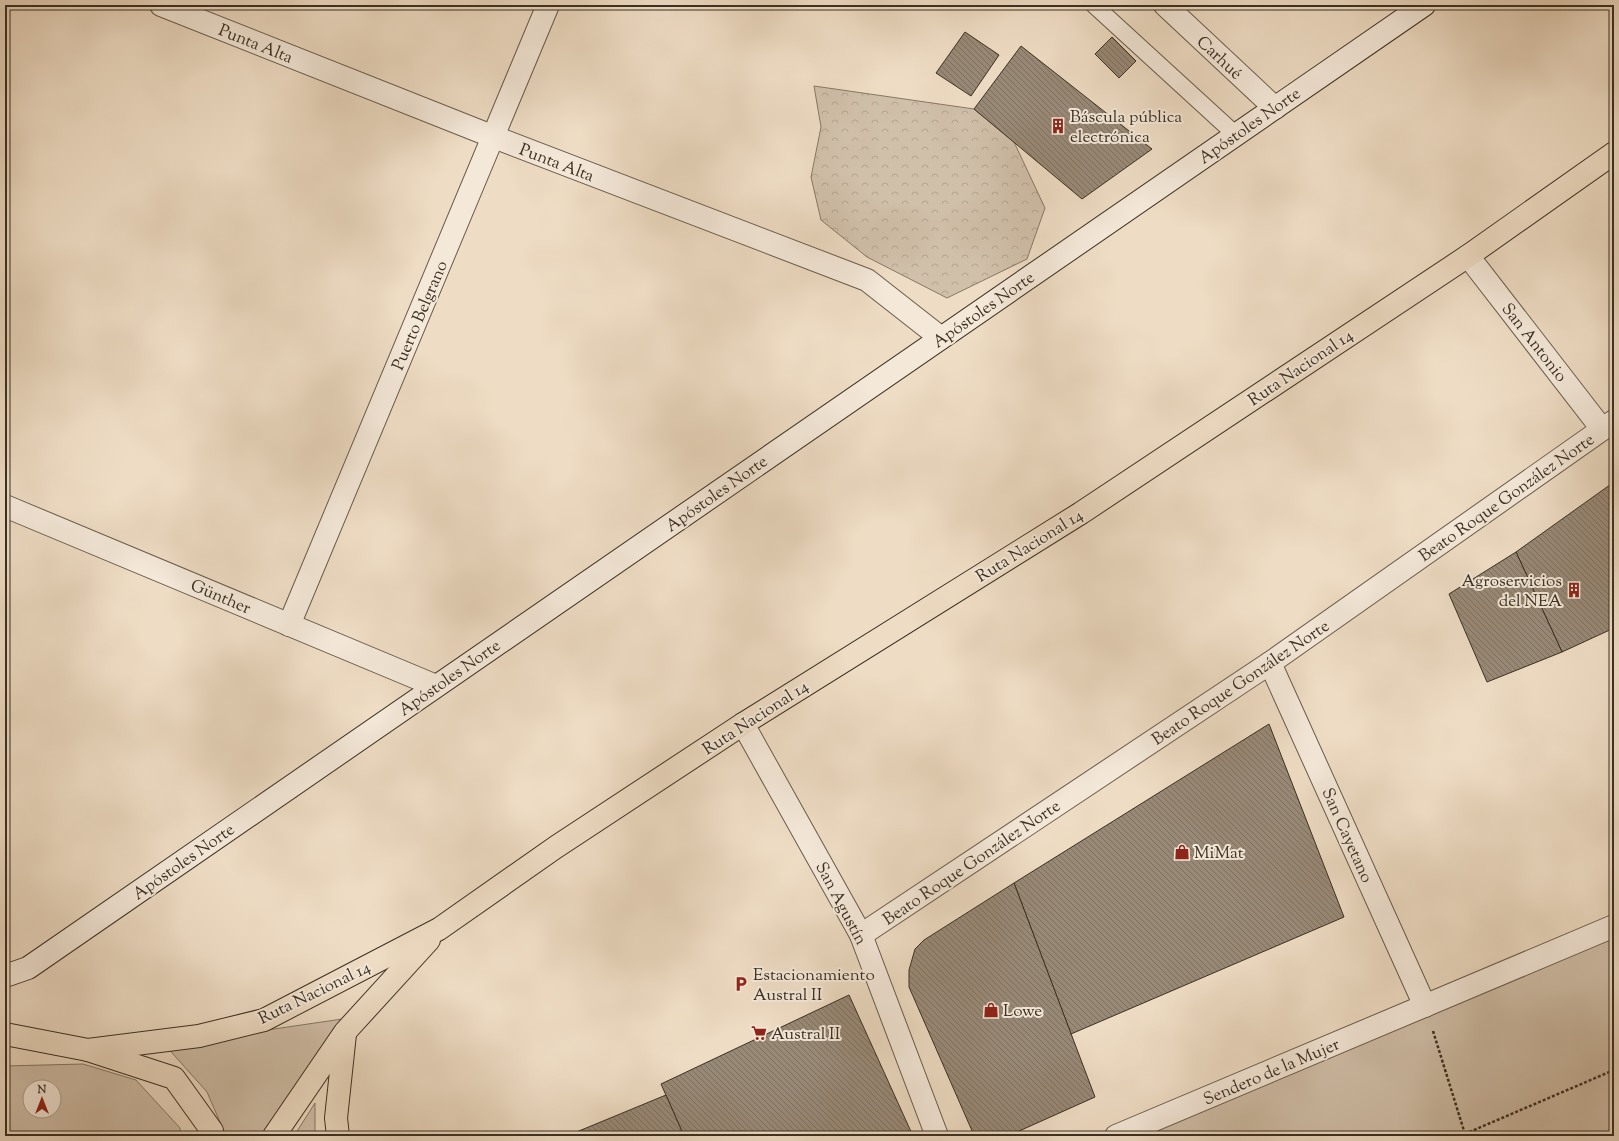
<svg xmlns="http://www.w3.org/2000/svg" width="1619" height="1141" viewBox="0 0 1619 1141" font-family="'Sorts Mill Goudy',serif">
<style>
.green{fill:#d0bfa9;stroke:#867866;fill-rule:evenodd}
.forest{fill:url(#forest-crowns);stroke:#867866}
.building{fill:url(#building-back-hatch);stroke:#3b3023}
.lines{fill:none;stroke-linecap:round;stroke-linejoin:round}
.lane-casing{stroke:#685b4b;stroke-width:18}
.street-casing{stroke:#685b4b;stroke-width:24}
.secondary-casing{stroke:#3b3023;stroke-width:24}
.highway-casing{stroke:#3b3023;stroke-width:24}
.path{stroke:#3b3023;stroke-width:2.5;stroke-dasharray:3 2;stroke-linecap:butt}
.lane{stroke:#f4e8d9;stroke-width:16}
.street{stroke:#f4e8d9;stroke-width:22}
.secondary{stroke:#f4e8d9;stroke-width:22}
.highway{stroke:#eedcc4;stroke-width:22}
.labels{text-anchor:middle;stroke-width:4;stroke-linejoin:round;paint-order:stroke}
.street-label{font-size:17px;fill:#3b3023;stroke:#f4e8d9}
.poi-label{font-size:17px;fill:#3b3023;stroke:#f4e8d9;text-anchor:start}
</style>
<defs>
<pattern id="forest-crowns" width="20" height="18" patternUnits="userSpaceOnUse"><rect width="20" height="18" fill="#d0bfa9"/><path d="M2 6a3 3 0 1 1 6 0M12 15a3 3 0 1 1 6 0" fill="none" stroke="#b4a491"/></pattern>
<pattern id="building-back-hatch" width="6" height="6" patternUnits="userSpaceOnUse"><rect width="6" height="6" fill="#988977"/><path d="M-1 5l2 2M0 0l6 6M5-1l2 2" fill="none" stroke="#7d7061"/></pattern>
</defs>
<rect width="100%" height="100%" fill="#eedcc4"/>
<filter id="stains"><feTurbulence type="fractalNoise" baseFrequency=".005" numOctaves="4"/><feColorMatrix values="0 0 0 0 .2 0 0 0 0 .09 0 0 0 0 .02 0 0 0 .5 -.17"/></filter>
<radialGradient id="worn" r=".72"><stop offset=".6" stop-color="#630" stop-opacity="0"/><stop offset="1" stop-color="#630" stop-opacity=".3"/></radialGradient>
<g class="green">
<polygon points="1614,926 1614,1136 1116,1136"/>
<polygon points="349,1018 261,1136 226,1136 207,1092 165,1045"/>
<path d="M83,1064l53,16 44,48 1,8h-176v-70zM30,1087h24v24h-24z"/>
<polygon points="315,1103 315,1136 294,1136"/>
</g>
<polygon class="forest" points="814,86 974,109 1014,142 1045,208 1027,259 947,298 867,257 821,220 811,177 821,127"/>
<g class="building">
<polygon points="965,32 999,55 971,96 936,73"/>
<polygon points="1112,37 1136,61 1119,78 1095,54"/>
<polygon points="1021,46 1152,149 1082,199 974,109"/>
<polygon points="1614,482 1614,628 1562,652 1516,552"/>
<polygon points="1516,552 1562,652 1487,682 1449,594"/>
<polygon points="1269,724 1344,917 1071,1034 1014,883"/>
<polygon points="1014,883 1095,1097 1008,1136 987,1136 973,1133 909,987 909,970 915,949 924,940"/>
<polygon points="849,995 913,1136 684,1136 661,1084"/>
<polygon points="666,1095 684,1136 576,1136 574,1133"/>
</g>
<g class="lines">
<defs>
<polyline id="lane" points="1094,5 1236,135"/>
<g id="street">
<polyline points="161,5 494,137 867,280 941,338"/>
<polyline points="1165,5 1275,108"/>
<polyline points="1468,256 1602,429"/>
<polyline points="5,506 436,686"/>
<polyline points="289,625 548,5"/>
<polyline points="1270,663 1425,1006"/>
<polyline points="743,724 861,935 937,1136"/>
<polyline points="861,935 1270,663 1614,421"/>
<polyline points="1116,1136 1614,926"/>
</g>
<polyline id="secondary" points="5,976 28,968 1424,5"/>
<g id="highway">
<polyline points="5,1034 88,1050 174,1078 212,1131 213,1136"/>
<polyline points="88,1050 199,1036 264,1020 439,929 556,847 743,724 1081,513 1468,256 1614,153"/>
<polyline points="274,1136 345,1032 429,940"/>
<polyline points="338,1136 336,1118 345,1034"/>
</g>
</defs>
<use href="#lane" class="lane-casing"/>
<use href="#street" class="street-casing"/>
<use href="#secondary" class="secondary-casing"/>
<use href="#highway" class="highway-casing"/>
<g class="path">
<polyline points="1433,1031 1465,1134"/>
<polyline points="1460,1136 1614,1070"/>
</g>
<use href="#lane" class="lane"/>
<use href="#street" class="street"/>
<use href="#secondary" class="secondary"/>
<use href="#highway" class="highway"/>
</g>
<defs>
<symbol id="building-bare" viewBox="-9 -9 18 18"><path d="M-4-6H4V6H1V3H-1V6H-4ZM-2.5-4.3h1.7v1.8h-1.7ZM.8-4.3h1.7v1.8H.8ZM-2.5-1h1.7V.8h-1.7ZM.8-1h1.7V.8H.8Z" fill="#8f2418" stroke="#f4e8d9" stroke-width="2.5" paint-order="stroke"/></symbol>
<symbol id="shop-bare" viewBox="-9 -9 18 18"><path d="M-5-2.5h2.3a2.7 3.5 0 0 1 5.4 0H5L5.5 6h-11ZM-1.5-2.5h3a1.5 2.3 0 0 0-3 0Z" fill="#8f2418" stroke="#f4e8d9" stroke-width="2.5" paint-order="stroke"/></symbol>
<symbol id="parking-bare" viewBox="-9 -9 18 18"><path d="M-3.5-5.5H1a3.5 3.5 0 0 1 0 7H-1V5.5H-3.5ZM-1-3.4V-.6H.8a1.4 1.4 0 0 0 0-2.8Z" fill="#8f2418" stroke="#f4e8d9" stroke-width="2.5" paint-order="stroke"/></symbol>
<symbol id="supermarket-bare" viewBox="-9 -9 18 18"><path d="M-6-5.5h2.5l.6 2H6L4.5 2H-2.5L-4.4-4H-6ZM-1.5 3.2a1.3 1.3 0 1 0 .1 0ZM3 3.2a1.3 1.3 0 1 0 .1 0Z" fill="#8f2418" stroke="#f4e8d9" stroke-width="2.5" paint-order="stroke"/></symbol>
</defs>
<g fill-rule="evenodd">
<use href="#building-bare" x="1047" y="115" width="22" height="22"/>
<use href="#building-bare" x="1563" y="579" width="22" height="22"/>
<use href="#shop-bare" x="1171" y="841" width="22" height="22"/>
<use href="#parking-bare" x="730" y="973" width="22" height="22"/>
<use href="#shop-bare" x="980" y="999" width="22" height="22"/>
<use href="#supermarket-bare" x="748" y="1022" width="22" height="22"/>
</g>
<g class="labels">
<g class="street-label">
<text transform="translate(256 43) rotate(22)" y="6">Punta Alta</text>
<text transform="translate(1220 57) rotate(43)" y="6">Carhué</text>
<text transform="translate(1249 125) rotate(-35)" y="6">Apóstoles Norte</text>
<text transform="translate(557 162) rotate(21)" y="6">Punta Alta</text>
<text transform="translate(983 309) rotate(-35)" y="6">Apóstoles Norte</text>
<text transform="translate(419 315) rotate(-67)" y="6">Puerto Belgrano</text>
<text transform="translate(1535 342) rotate(52)" y="6">San Antonio</text>
<text transform="translate(1300 367) rotate(-34)" y="6">Ruta Nacional 14</text>
<text transform="translate(716 493) rotate(-35)" y="6">Apóstoles Norte</text>
<text transform="translate(1506 497) rotate(-35)" y="6">Beato Roque González Norte</text>
<text transform="translate(1029 545) rotate(-32)" y="6">Ruta Nacional 14</text>
<text transform="translate(221 596) rotate(23)" y="6">Günther</text>
<text transform="translate(449 677) rotate(-35)" y="6">Apóstoles Norte</text>
<text transform="translate(1240 682) rotate(-34)" y="6">Beato Roque González Norte</text>
<text transform="translate(755 717) rotate(-33)" y="6">Ruta Nacional 14</text>
<text transform="translate(1348 835) rotate(66)" y="6">San Cayetano</text>
<text transform="translate(183 861) rotate(-35)" y="6">Apóstoles Norte</text>
<text transform="translate(971 862) rotate(-34)" y="6">Beato Roque González Norte</text>
<text transform="translate(842 903) rotate(62)" y="6">San Agustín</text>
<text transform="translate(314 992) rotate(-26)" y="6">Ruta Nacional 14</text>
<text transform="translate(1271 1071) rotate(-23)" y="6">Sendero de la Mujer</text>
</g>
<g class="poi-label">
<text x="1070" y="122">Báscula pública<tspan x="1070" dy="20">electrónica</tspan></text>
<text x="1562" y="586" text-anchor="end">Agroservicios<tspan x="1562" dy="20">del NEA</tspan></text>
<text x="1194" y="858">MiMat</text>
<text x="753" y="980">Estacionamiento<tspan x="753" dy="20">Austral II</tspan></text>
<text x="1003" y="1016">Lowe</text>
<text x="771" y="1039">Austral II</text>
</g>
</g>
<rect width="1619" height="1141" fill="none" stroke="#eedcc4" stroke-width="20"/>
<rect x="6" y="6" width="1607" height="1129" fill="none" stroke="#3b3023" stroke-width="2"/>
<rect x="10" y="10" width="1599" height="1121" fill="none" stroke="#3b3023"/>
<g transform="translate(42 1099)"><circle r="19" fill="#f4e8d9" stroke="#aa9e90"/>
<path d="M0-3L7 15L0 10L-7 15Z" fill="#8f2418"/>
<text y="-6" font-size="11" font-weight="bold" text-anchor="middle" fill="#3b3023">N</text>
</g>
<rect width="100%" height="100%" filter="url(#stains)"/>
<rect width="100%" height="100%" fill="url(#worn)"/>
</svg>
